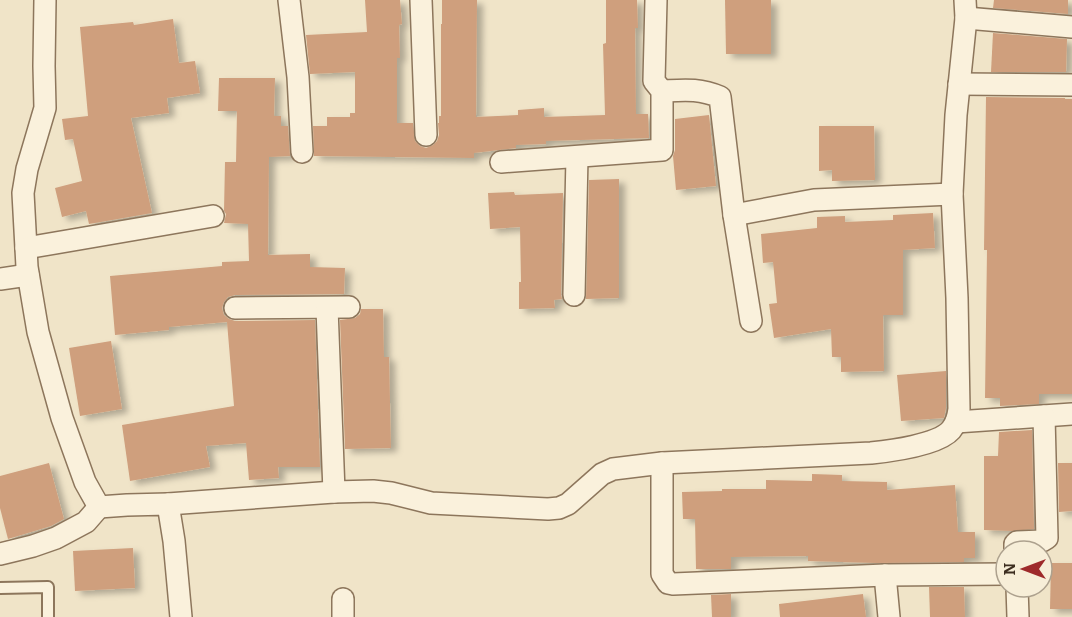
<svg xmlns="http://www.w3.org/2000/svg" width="1072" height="617" viewBox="0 0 1072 617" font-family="Bitter,serif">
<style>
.building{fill:#cf9f7d;filter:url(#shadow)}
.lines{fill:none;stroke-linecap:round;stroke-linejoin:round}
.service-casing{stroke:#8d765c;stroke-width:14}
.minor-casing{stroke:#8d765c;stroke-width:24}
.service{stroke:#faf1dc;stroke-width:10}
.minor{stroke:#faf1dc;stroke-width:21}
</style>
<defs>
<filter id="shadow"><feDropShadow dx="6" dy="4" stdDeviation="3" flood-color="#0004"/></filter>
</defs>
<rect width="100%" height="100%" fill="#f0e4c8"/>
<g class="building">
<polygon points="365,0 400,0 402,24 399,25 400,58 397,58 397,123 413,123 415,141 420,146 426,148 433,145 437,141 439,135 438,123 439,123 439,116 441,116 441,24 442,24 442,0 477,0 476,117 518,115 518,110 544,108 544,117 605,115 603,44 606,43 606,0 637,0 638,28 635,28 636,114 648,114 649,138 546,141 546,144 516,145 516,148 474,153 474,158 314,156 313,126 327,126 327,117 350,117 350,113 355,113 355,72 310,74 306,35 367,32"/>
<polygon points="725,0 771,0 771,54 726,54"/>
<polygon points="994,0 1068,0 1068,14 993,8"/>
<polygon points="173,19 179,63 195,61 200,93 167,98 169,113 131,118 152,213 89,224 86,211 62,217 55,188 82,181 73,139 65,140 62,119 88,116 80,27 133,22 134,25"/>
<polygon points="993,33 1067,39 1066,72 991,72"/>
<polygon points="219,78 275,78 274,116 281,116 281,126 288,126 290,156 269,157 268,255 310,254 310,267 345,268 344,294 235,295 228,297 224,302 222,308 224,315 229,319 235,321 315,320 320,467 278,467 279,478 249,480 246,443 206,446 210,467 130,481 122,425 234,406 227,322 169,327 169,330 115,335 110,276 222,266 222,262 249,261 248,224 224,223 226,214 224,211 225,162 236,162 237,111 218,111"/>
<polygon points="986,97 1065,98 1065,99 1072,99 1072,394 1039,394 1039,404 1000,406 1000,398 985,398 987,250 984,250"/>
<polygon points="709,115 716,186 676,190 673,156 675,150 675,119"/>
<polygon points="819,126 874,126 875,180 832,181 832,170 819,171"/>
<polygon points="619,179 619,298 586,299 589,180"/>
<polygon points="514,192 515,195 563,193 561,295 562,299 554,300 555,308 519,309 519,282 521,282 520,227 490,229 488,193"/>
<polygon points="933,213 935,248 903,250 903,315 883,315 884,371 841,372 841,357 832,357 831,329 774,338 769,304 777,303 773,262 763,263 761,234 817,228 817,217 845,216 845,222 893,220 893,215"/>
<polygon points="361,309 383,309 384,357 389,357 391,448 345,449 340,320 355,318 360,314"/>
<polygon points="111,341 122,409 80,416 69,348"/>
<polygon points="946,371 946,408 944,418 901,421 897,375"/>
<polygon points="1032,430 1034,529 1013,531 984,530 984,456 998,456 999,432"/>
<polygon points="49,463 64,519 51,526 8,539 0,508 0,476"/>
<polygon points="1058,463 1072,463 1072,511 1059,512"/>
<polygon points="812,474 842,475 842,481 887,482 887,490 955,485 958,532 975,532 975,558 964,558 964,562 877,563 808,561 808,556 731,557 731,569 696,569 695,519 683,519 682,492 722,491 722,489 766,489 766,480 812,481"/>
<polygon points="133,548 135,588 75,591 73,551"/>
<polygon points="1051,563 1072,563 1072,609 1050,609"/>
<polygon points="929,587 964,587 965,617 930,617"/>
<polygon points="731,594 731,617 712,617 711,595"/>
<polygon points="863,594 866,617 780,617 779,604"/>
</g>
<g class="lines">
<defs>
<polyline id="service" points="0,588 48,587 48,617"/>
<g id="minor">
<polyline points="45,0 44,66 45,108 27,169 23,193 27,267 38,332 62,418 85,482 99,507 127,505 168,504 174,541 181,617"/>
<polyline points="289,0 298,77 302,152"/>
<polyline points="421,0 426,135"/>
<polyline points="966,18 1072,27"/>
<polyline points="959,84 1072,85"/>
<path d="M662,91c22,-1 37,-3 58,6l14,118 17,106"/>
<polyline points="501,162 662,150 662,91 654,81 656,0"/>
<polyline points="734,215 814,200 952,194"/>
<polyline points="26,248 213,216"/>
<polyline points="0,279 28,275"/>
<polyline points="574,295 577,157"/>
<polyline points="235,308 349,307"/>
<polyline points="327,308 334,492"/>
<polyline points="956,422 1072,414"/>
<polyline points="662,463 662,574 668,583 673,584 885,575 1006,574"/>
<path d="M168,504l166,-12 39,-1 18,2 40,10 117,6 11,-1 9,-4 34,-30 11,-5 49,-6 209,-10c19,-2 67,-8 80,-23 5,-6 7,-13 8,-21l-2,-111 -5,-104 4,-79 10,-97 -1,-18"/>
<polyline points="1015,551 1015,544 1017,542 1042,541 1047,538 1044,416"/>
<polyline points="0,554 33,546 56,538 86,522 99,507"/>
<polyline points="885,575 889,617"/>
<polyline points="1017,587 1018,617"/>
<polyline points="343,599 343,617"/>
</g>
</defs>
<use href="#service" class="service-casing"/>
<use href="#minor" class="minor-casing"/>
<use href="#service" class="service"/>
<use href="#minor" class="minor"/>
</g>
<g transform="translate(1024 569) rotate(270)"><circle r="28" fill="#f7eed8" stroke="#ada18e" stroke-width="1.5"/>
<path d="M0-4.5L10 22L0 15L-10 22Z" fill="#9e2a2b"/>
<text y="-9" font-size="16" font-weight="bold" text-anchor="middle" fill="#3d2e20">N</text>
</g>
</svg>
